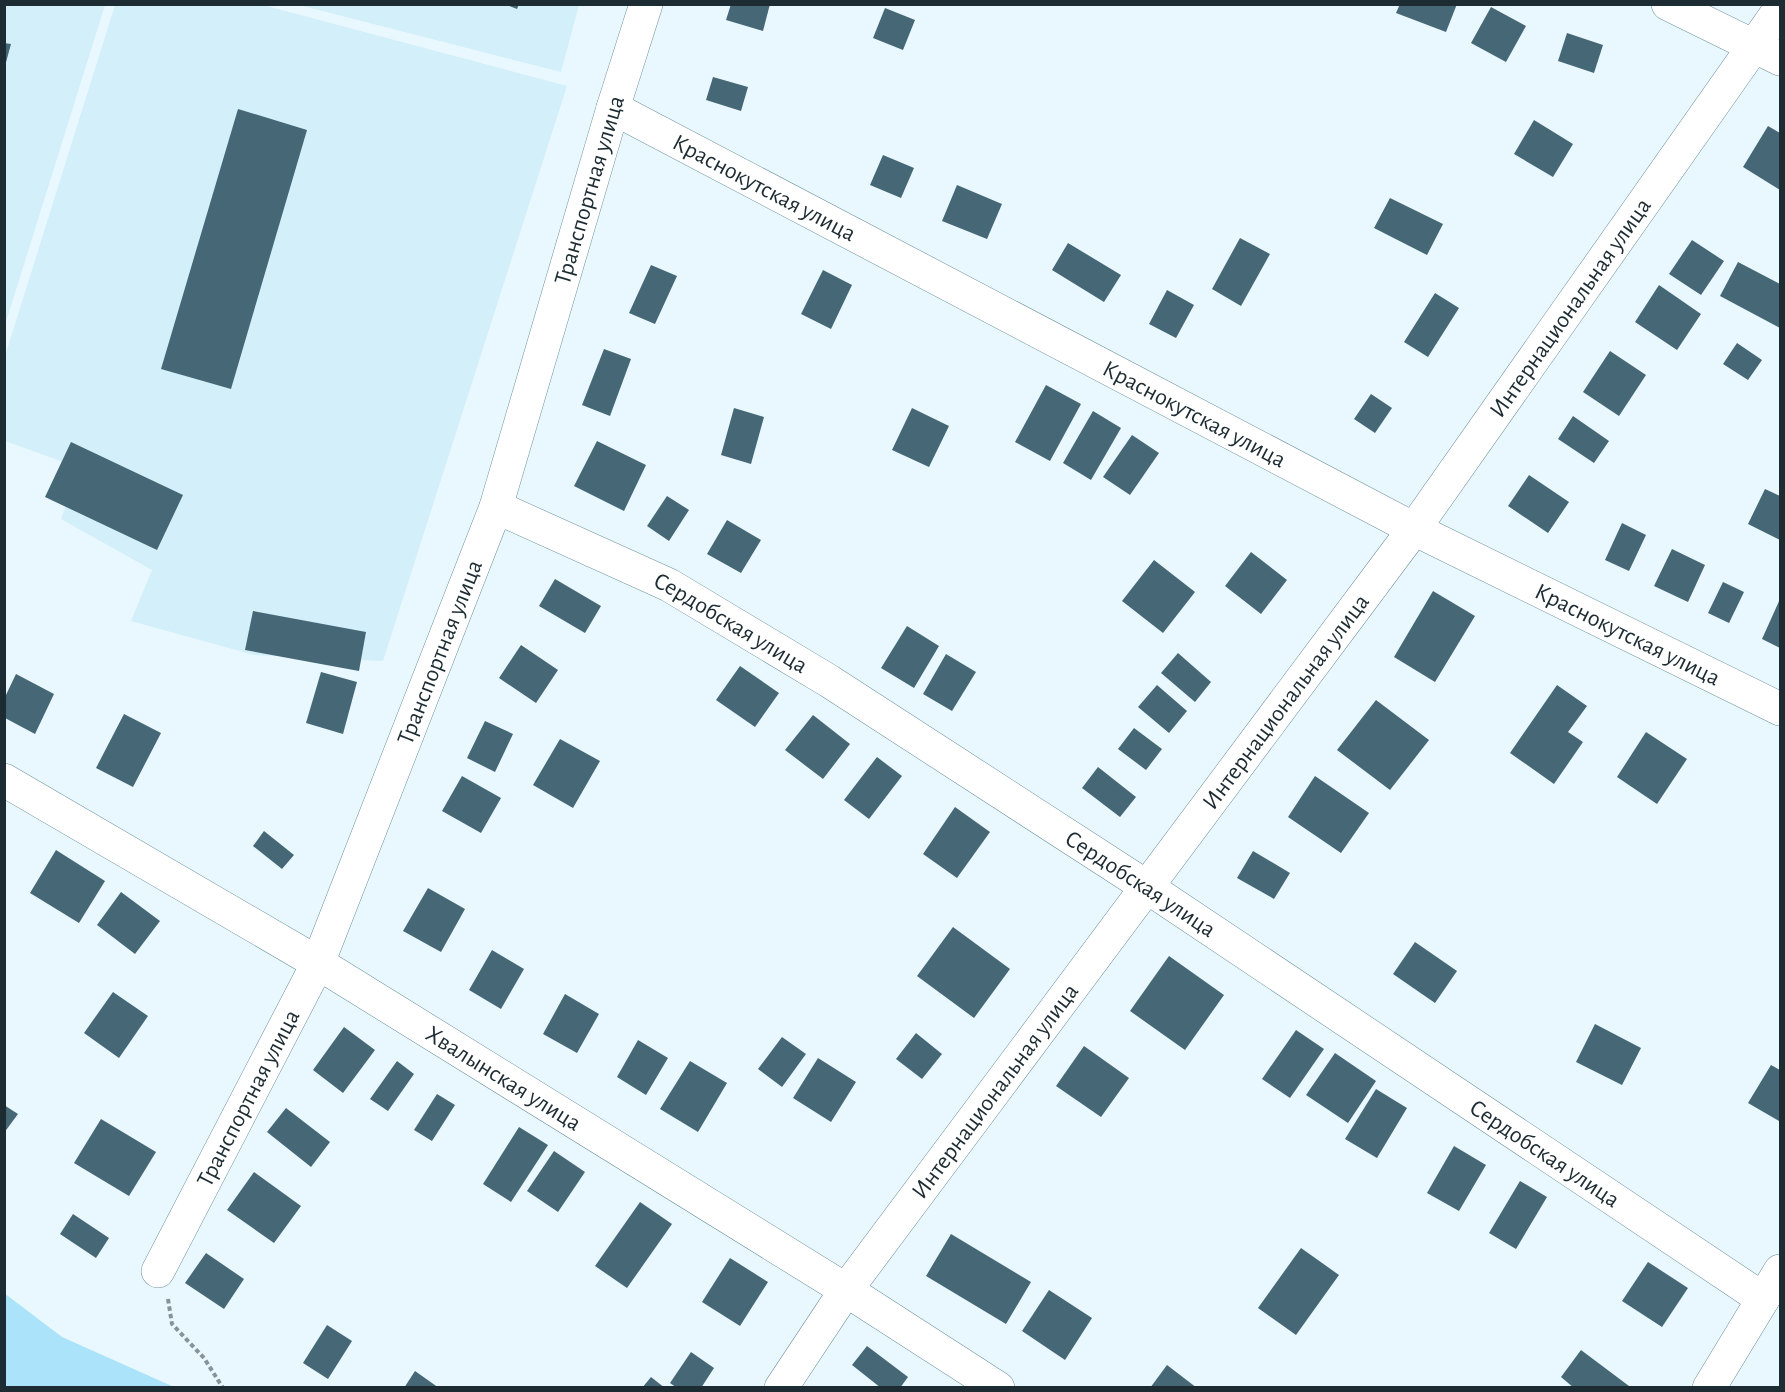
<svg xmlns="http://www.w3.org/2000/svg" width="1785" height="1392" viewBox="0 0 1785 1392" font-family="'Alegreya Sans',sans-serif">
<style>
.built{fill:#d3effa}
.green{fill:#aae3fa}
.building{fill:#466876}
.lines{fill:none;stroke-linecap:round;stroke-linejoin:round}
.minor-casing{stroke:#6e91a0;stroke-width:34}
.path{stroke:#85949a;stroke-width:4;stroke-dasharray:4.5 3;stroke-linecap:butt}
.minor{stroke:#fff;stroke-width:33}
.labels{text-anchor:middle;stroke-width:6;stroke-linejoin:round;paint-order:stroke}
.street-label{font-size:24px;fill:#1d2c32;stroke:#fff}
</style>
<rect width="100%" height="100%" fill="#e9f8fe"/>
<g class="built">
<polygon points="5,5 105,5 5,325"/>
<polygon points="115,5 263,5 567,86 383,661 254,655 131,621 152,570 61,519 80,468 5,441 5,356"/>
<polygon points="299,5 579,5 561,72"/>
</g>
<polygon class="green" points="4,1293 62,1337 174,1387 5,1387"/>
<g class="building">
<polygon points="504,4 519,4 517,9"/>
<polygon points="731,4 770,4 763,31 726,20"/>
<polygon points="1400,4 1457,4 1446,32 1396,13"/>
<polygon points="1491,7 1526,26 1506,62 1471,43"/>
<polygon points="885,8 915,20 903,50 873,38"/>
<polygon points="1567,33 1603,45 1594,73 1558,61"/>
<polygon points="4,43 11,44 5,66 4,66"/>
<polygon points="713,77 748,87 741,111 706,100"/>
<polygon points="238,109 307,130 231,389 161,369"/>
<polygon points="1534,120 1573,144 1553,177 1514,154"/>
<polygon points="1768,126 1780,133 1780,190 1743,167"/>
<polygon points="883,155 914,168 901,198 870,185"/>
<polygon points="957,185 1002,204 987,239 942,221"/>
<polygon points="1390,198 1443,224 1427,255 1374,228"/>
<polygon points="1240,238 1270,254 1241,306 1212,289"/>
<polygon points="1692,240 1724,261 1701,295 1669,274"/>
<polygon points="1068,243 1121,275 1104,302 1052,270"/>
<polygon points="1738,262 1780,284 1780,328 1720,296"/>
<polygon points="651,265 677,276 655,324 629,313"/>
<polygon points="823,270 852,285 831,329 801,314"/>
<polygon points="1659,285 1701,314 1677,350 1635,322"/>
<polygon points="1167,290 1194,305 1176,338 1149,324"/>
<polygon points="1435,293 1459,308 1428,357 1404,342"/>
<polygon points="1737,343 1762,360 1748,380 1723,364"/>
<polygon points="604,349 631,359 610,416 582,405"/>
<polygon points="1610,351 1646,375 1619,416 1583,392"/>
<polygon points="1046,385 1081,404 1050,461 1015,442"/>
<polygon points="1371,394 1392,408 1375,433 1354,419"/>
<polygon points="734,408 764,417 751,464 721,455"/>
<polygon points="912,408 949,426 929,467 892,450"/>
<polygon points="1093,411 1121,428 1091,480 1063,463"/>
<polygon points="1573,416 1609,441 1594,463 1558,439"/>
<polygon points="1132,435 1159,453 1130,495 1103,477"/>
<polygon points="597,441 646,465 624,511 574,486"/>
<polygon points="71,442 183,495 157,550 45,497"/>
<polygon points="1529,475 1569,502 1548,533 1508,506"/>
<polygon points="1765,489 1780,496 1780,540 1748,524"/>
<polygon points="667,496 689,510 669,541 647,526"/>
<polygon points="727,520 761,540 741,573 707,554"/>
<polygon points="1622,523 1646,535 1629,571 1605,560"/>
<polygon points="1672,549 1705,565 1688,602 1654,586"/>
<polygon points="1251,552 1287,580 1261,614 1225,586"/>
<polygon points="1154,560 1195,592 1163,633 1122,601"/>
<polygon points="555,579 601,606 585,633 539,606"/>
<polygon points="1723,582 1744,592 1729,623 1708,613"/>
<polygon points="1433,591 1475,616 1435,682 1394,657"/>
<polygon points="1780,599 1780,648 1762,639"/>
<polygon points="253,611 366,632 359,671 245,650"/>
<polygon points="907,626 939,646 914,688 881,668"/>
<polygon points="521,645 558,670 536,703 499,678"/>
<polygon points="1178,653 1211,682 1195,702 1161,673"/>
<polygon points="946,654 976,672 952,711 923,694"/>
<polygon points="740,666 779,693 755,727 716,700"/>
<polygon points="321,672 357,682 343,734 306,723"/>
<polygon points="16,674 54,694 35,734 5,718 5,697"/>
<polygon points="1157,685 1187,711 1169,733 1138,707"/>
<polygon points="1557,685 1587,706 1568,732 1583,742 1554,784 1510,753"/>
<polygon points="1376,700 1429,740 1390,790 1337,750"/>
<polygon points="124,714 161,733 133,787 96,768"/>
<polygon points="813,715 850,744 823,779 785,750"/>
<polygon points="485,721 513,734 495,772 467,758"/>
<polygon points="1134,728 1162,749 1146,770 1118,749"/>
<polygon points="1646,732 1687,759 1657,804 1617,777"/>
<polygon points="560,739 600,761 573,808 533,785"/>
<polygon points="877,757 902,776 869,819 844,800"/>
<polygon points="1098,767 1136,797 1120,817 1082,788"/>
<polygon points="462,776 501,798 481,833 442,811"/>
<polygon points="1315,776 1369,813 1341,853 1288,817"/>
<polygon points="955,807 990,832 957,878 923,854"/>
<polygon points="264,831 294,855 282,869 253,846"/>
<polygon points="56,850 105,881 79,923 30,893"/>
<polygon points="1253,851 1290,873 1274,899 1237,878"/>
<polygon points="428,888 465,909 441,952 403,931"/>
<polygon points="121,892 160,921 135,954 97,925"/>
<polygon points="953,927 1010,969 974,1018 917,976"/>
<polygon points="1415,942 1457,971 1435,1003 1393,974"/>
<polygon points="492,950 524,969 501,1009 469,990"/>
<polygon points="1169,956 1224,995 1185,1050 1130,1011"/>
<polygon points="113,992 148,1016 119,1058 84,1033"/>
<polygon points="565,994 599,1014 577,1053 543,1034"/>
<polygon points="1595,1024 1641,1048 1622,1085 1576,1062"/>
<polygon points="344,1027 375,1050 343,1093 313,1070"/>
<polygon points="1296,1030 1324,1049 1290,1098 1262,1079"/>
<polygon points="916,1033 942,1054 922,1079 896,1059"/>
<polygon points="782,1037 806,1054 782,1087 758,1069"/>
<polygon points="638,1040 668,1058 646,1095 617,1077"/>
<polygon points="1084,1046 1129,1078 1101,1117 1056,1086"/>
<polygon points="1335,1053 1376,1081 1348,1123 1306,1095"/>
<polygon points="818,1058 856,1082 831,1122 793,1098"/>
<polygon points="397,1061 414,1074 388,1111 370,1099"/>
<polygon points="690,1061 727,1083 698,1132 660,1109"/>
<polygon points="1771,1065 1780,1070 1779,1121 1748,1103"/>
<polygon points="1376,1089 1407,1108 1377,1158 1345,1139"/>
<polygon points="437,1094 455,1105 432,1141 414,1130"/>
<polygon points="4,1105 18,1114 4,1133"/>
<polygon points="286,1108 330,1142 311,1167 267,1132"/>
<polygon points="101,1119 156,1152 129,1196 74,1163"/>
<polygon points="519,1127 548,1145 511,1202 483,1184"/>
<polygon points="1454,1146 1486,1165 1459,1211 1427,1193"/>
<polygon points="554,1151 585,1172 558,1212 527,1191"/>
<polygon points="254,1172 301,1206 274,1243 227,1210"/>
<polygon points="1520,1181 1547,1197 1516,1249 1489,1233"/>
<polygon points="640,1202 672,1224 627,1288 595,1266"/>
<polygon points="73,1214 109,1238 96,1258 60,1234"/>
<polygon points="951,1234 1031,1282 1006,1324 926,1276"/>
<polygon points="1301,1248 1339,1275 1296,1335 1258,1308"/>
<polygon points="206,1253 244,1279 224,1309 185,1283"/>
<polygon points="730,1258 768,1282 740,1326 702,1302"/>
<polygon points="1648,1262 1688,1288 1662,1327 1622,1301"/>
<polygon points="1049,1290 1092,1318 1065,1360 1022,1331"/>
<polygon points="327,1325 352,1341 328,1379 303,1363"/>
<polygon points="867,1346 908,1377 900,1388 881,1388 852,1365"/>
<polygon points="1581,1350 1629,1386 1628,1388 1574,1388 1561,1377"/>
<polygon points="691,1352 714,1368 701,1388 677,1388 670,1383"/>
<polygon points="1167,1365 1197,1388 1150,1388"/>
<polygon points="415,1371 439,1388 404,1388"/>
<polygon points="651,1377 665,1388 642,1388"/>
</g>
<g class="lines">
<defs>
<g id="minor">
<polyline points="1668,4 1780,59"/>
<path id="s1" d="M613,108l801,421 366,180"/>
<path id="s2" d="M496,507l173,78 160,96 318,206 616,412"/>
<path id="s3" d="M4,780l314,183 528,327 152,98"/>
<path id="s4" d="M158,1271l160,-308 178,-456 117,-399 33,-104"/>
<path id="s5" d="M781,1388l65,-98 568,-761 366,-520"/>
<polyline points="1709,1388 1780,1271"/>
</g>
</defs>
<use href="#minor" class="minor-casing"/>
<polyline class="path" points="168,1299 172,1324 204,1358 223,1388"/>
<use href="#minor" class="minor"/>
</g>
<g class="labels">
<g class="street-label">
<text dy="8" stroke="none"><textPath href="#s1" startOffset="171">Краснокутская улица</textPath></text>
<text dy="8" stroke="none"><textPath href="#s4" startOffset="1167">Транспортная улица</textPath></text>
<text dy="8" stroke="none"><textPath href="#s5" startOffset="1338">Интернациональная улица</textPath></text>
<text dy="8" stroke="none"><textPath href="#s1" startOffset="657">Краснокутская улица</textPath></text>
<text dy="8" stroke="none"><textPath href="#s2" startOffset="262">Сердобская улица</textPath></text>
<text dy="8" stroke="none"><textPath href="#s1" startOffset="1143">Краснокутская улица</textPath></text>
<text dy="8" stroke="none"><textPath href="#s4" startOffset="681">Транспортная улица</textPath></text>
<text dy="8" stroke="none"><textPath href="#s5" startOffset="852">Интернациональная улица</textPath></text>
<text dy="8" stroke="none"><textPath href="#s2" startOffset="748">Сердобская улица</textPath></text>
<text dy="8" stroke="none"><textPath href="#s3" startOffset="582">Хвалынская улица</textPath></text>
<text dy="8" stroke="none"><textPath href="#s5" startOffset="366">Интернациональная улица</textPath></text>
<text dy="8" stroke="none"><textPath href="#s4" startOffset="195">Транспортная улица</textPath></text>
<text dy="8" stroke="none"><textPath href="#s2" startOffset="1234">Сердобская улица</textPath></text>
</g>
</g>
<rect width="1785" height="1392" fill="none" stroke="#1d2c32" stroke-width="12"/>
</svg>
